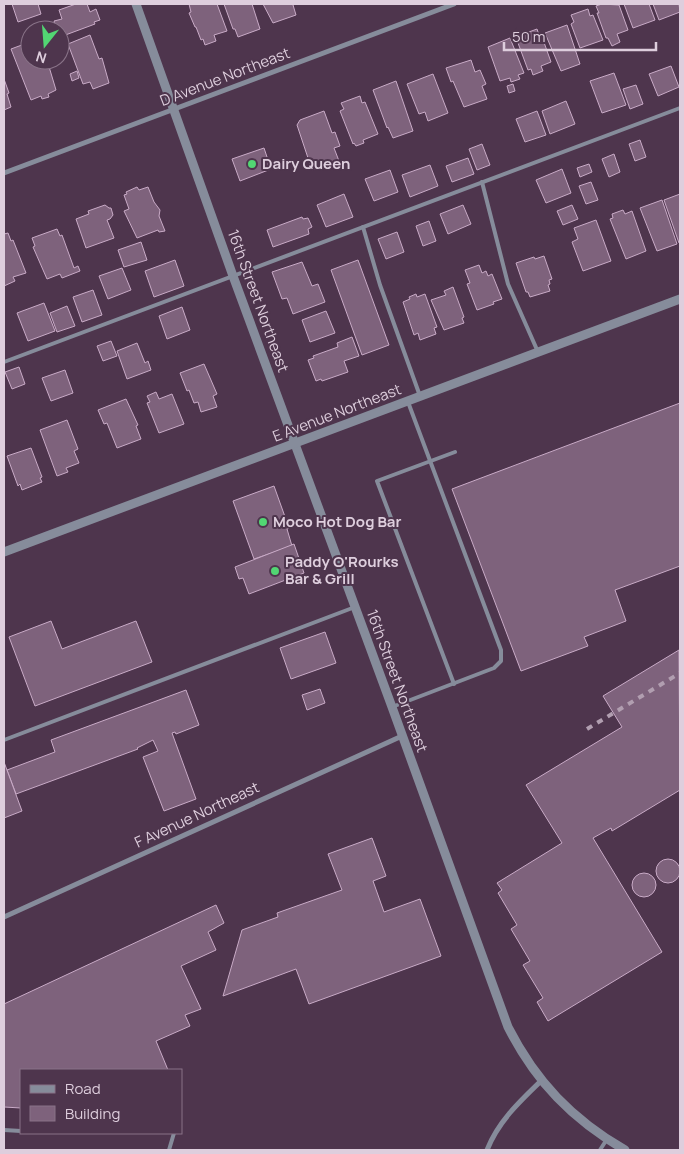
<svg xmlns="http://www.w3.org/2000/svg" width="684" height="1154" viewBox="0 0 684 1154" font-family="Manrope,sans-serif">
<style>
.building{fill:#7e627c;stroke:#c9abc7}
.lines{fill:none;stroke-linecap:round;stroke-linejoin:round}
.service{stroke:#868c9b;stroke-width:4}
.minor{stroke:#868c9b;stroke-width:5}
.tertiary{stroke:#868c9b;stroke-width:9}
.rail{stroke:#b19eb0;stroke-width:4;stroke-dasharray:6 6;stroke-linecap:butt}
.poi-dot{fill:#52d673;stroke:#4e354d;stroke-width:2}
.labels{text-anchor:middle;stroke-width:4;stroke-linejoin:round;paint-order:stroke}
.street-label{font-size:15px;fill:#decedd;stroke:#4e354d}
.poi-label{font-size:15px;font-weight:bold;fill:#decedd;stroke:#4e354d;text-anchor:start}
</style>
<rect width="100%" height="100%" fill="#4e354d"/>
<g class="building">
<polygon points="12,4 38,4 41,14 18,22"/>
<polygon points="76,4 87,4 90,12 96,9 100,20 94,22 95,24 60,37 60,30 57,30 54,21 62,19 59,10"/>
<polygon points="189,4 217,4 227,31 214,35 216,41 205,45 203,39 201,40 196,27 195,27 189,13 191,12"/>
<polygon points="224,4 252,4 260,29 238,37 235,29 233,29"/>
<polygon points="263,4 295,4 293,5 296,15 273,23"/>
<polygon points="602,4 619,5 628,30 617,34 620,42 612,46 608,38 606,38 597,13 599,13 596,6"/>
<polygon points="624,4 649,4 655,20 633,28"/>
<polygon points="653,4 679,4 680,12 659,20"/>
<polygon points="588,9 590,16 593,15 603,40 580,48 571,24 574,22 571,15"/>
<polygon points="567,25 580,64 561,71 545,33"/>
<polygon points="537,29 539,35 541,34 551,62 541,66 543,71 533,75 531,69 528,70 518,43 520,42 518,36"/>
<polygon points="90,35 99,59 102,58 109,83 93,89 90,82 83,84 68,44"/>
<polygon points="510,38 524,73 518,75 520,79 511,82 510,78 500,81 488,47"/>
<polygon points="30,42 30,60 47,60 56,90 48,94 49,97 42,99 41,96 31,100 11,49"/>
<polygon points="471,60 475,72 480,70 486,84 482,86 487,99 464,107 453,81 451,82 446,68"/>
<polygon points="671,66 679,87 658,96 649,74"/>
<polygon points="77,71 79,78 72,81 70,74"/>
<polygon points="614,73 626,105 602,113 590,81"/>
<polygon points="433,74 448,113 428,121 425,112 419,114 407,84"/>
<polygon points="4,79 9,93 7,94 11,107 4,110"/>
<polygon points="396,81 413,131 393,138 388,127 387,128 373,90"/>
<polygon points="513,84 515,91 509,93 507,86"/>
<polygon points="636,85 643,104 630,109 623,89"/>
<polygon points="360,96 362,103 365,102 378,134 363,140 364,143 356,146 354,143 353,144 340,111 344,109 341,103"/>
<polygon points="566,101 575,124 550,134 542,111"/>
<polygon points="324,111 332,133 335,132 340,146 334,148 339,161 312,170 297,125 300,120"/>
<polygon points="537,111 546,135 525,142 516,119"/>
<polygon points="640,140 646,157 635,161 629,144"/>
<polygon points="482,144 490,165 477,170 469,149"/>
<polygon points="264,148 271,169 240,181 232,159"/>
<polygon points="614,154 620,172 609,177 602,159"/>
<polygon points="468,158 474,174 452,182 446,166"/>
<polygon points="589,164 592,172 580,177 577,168"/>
<polygon points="430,165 438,186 410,197 402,175"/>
<polygon points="562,169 571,193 546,203 536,180"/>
<polygon points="390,170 398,192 374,201 365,179"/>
<polygon points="591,182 598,200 586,204 579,186"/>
<polygon points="137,187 139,190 148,187 154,202 160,210 159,216 165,231 159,232 158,230 137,238 124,211 129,209 124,195 127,194 126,192"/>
<polygon points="344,194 353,217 326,227 317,205"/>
<polygon points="680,194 680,242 679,243 664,200"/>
<polygon points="662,200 677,244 657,251 640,208"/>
<polygon points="105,205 109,208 111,208 113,215 110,219 107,220 114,238 86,248 76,219 89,214 88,211"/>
<polygon points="463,205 471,224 448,234 440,214"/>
<polygon points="572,205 578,219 563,225 557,211"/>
<polygon points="623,210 625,214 632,211 646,251 626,259 610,219 613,218 612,214"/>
<polygon points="302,217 303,219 308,218 312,227 308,229 309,234 273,247 267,230"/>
<polygon points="596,220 611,261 583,271 572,242 578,239 574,228"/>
<polygon points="429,221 436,241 423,246 416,226"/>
<polygon points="57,229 60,236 62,235 74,268 78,266 80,271 62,278 60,274 47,279 33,247 35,246 32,238"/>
<polygon points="397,232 404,252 386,259 378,239"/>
<polygon points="8,233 11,241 13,240 26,273 13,277 15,281 4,286 4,234"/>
<polygon points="141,242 147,260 124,267 118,250"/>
<polygon points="544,256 552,279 549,280 550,284 548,285 550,291 530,297 528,292 526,292 516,263 534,257 535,259"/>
<polygon points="175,260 184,286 154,297 145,271"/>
<polygon points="358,260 389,345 362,355 331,270"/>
<polygon points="302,262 312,286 318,284 325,302 293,314 287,298 282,299 272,272"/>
<polygon points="479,265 482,273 486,271 488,276 492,274 502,299 493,302 494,304 477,310 467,284 470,283 465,270"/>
<polygon points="122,268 131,290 108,299 99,276"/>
<polygon points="453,287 464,317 462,318 464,323 444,330 431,300 446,295 444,291"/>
<polygon points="93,290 102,315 82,322 73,297"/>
<polygon points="416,294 417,297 425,294 437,327 434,328 436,334 420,340 418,333 414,335 403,302 410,299 409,297"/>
<polygon points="44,303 55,331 28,341 17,313"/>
<polygon points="67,306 75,326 57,332 50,313"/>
<polygon points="182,307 190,330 167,339 159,316"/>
<polygon points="326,311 335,333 310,342 302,320"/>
<polygon points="352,337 359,356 344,361 348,372 322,381 321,379 316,381 308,360 314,358 313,356 338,347 337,343"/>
<polygon points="111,341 117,356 103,361 97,346"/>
<polygon points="137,343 145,363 148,361 151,370 127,379 117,351"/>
<polygon points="204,364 217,394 213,396 217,407 201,412 198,402 194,403 189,390 187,391 180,373"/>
<polygon points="19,367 25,384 12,389 5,372"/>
<polygon points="65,370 73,393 51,401 42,378"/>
<polygon points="156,392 159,399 172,394 184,424 159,433 147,403 150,402 147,396"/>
<polygon points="126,399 138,425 136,426 141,439 117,448 107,423 104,424 98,410"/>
<polygon points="680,403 680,566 615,590 626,621 584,637 588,646 521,671 452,489"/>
<polygon points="67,420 78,449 74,451 79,463 66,468 68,472 57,476 40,430"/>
<polygon points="31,448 42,477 40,478 42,482 22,490 20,484 18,486 7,456"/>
<polygon points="274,486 289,528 287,529 292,546 254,559 233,501"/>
<polygon points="294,544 304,573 249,594 243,578 239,579 235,567"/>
<polygon points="51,621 62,649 136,621 152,662 35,706 9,637"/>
<polygon points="325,632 336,663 291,679 280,648"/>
<polygon points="679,650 680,790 612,831 611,828 593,838 662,952 548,1021 537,1002 543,998 523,965 530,961 511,929 517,925 498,893 502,890 497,883 562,843 526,785 622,727 603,696"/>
<polygon points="320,689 325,703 307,710 302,695"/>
<polygon points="186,690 199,725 176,734 175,732 172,733 196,799 164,811 143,757 158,751 153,740 137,748 138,749 16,794 7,770 55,752 51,740"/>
<polygon points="4,762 22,811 4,818"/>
<polygon points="372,838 386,876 373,881 384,912 420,899 441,956 309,1004 296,969 223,996 242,930 278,917 277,913 342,890 328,854"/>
<circle cx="668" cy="871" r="12"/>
<circle cx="644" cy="885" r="12"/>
<polygon points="216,905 224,923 208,932 216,950 181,966 201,1009 185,1015 190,1026 156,1041 168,1070 21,1070 21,1108 4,1107 4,1004"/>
</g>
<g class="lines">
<g class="service">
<polyline points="482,182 508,284 538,352"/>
<polyline points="363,227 380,285 420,396"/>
<polyline points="4,362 680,108"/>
<polyline points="454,684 377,481 455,452"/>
<polyline points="392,707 494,668 501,661 501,650 408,402"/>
<polyline points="4,740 355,607"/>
<polyline points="4,1130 21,1131"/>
<polyline points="169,1150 174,1133"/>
<polyline points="600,1150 607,1139"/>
</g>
<g class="minor">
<polyline points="4,173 454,4"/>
<polyline points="4,917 402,736"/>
<path d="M487,1150c11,-28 32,-48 54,-69"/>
</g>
<g class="tertiary">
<path d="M136,4l97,272 159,431 116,320c28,55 64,92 117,123"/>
<polyline points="4,552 680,299"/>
</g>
<polyline class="rail" points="587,729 680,673"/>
</g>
<g class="poi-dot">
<circle cx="252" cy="164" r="5"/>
<circle cx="263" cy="522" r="5"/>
<circle cx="275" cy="571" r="5"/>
</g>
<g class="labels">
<g class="street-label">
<text transform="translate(225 77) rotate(-21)" y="5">D Avenue Northeast</text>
<text transform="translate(258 301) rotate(70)" y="5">16th Street Northeast</text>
<text transform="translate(337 413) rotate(-21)" y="5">E Avenue Northeast</text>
<text transform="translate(397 681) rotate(70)" y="5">16th Street Northeast</text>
<text transform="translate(197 815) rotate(-25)" y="5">F Avenue Northeast</text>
</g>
<g class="poi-label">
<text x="262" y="169">Dairy Queen</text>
<text x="273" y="527">Moco Hot Dog Bar</text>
<text x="285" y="567">Paddy O'Rourks<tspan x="285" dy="17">Bar &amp; Grill</tspan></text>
</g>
</g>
<rect width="684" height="1154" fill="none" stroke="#decedd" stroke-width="10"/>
<rect x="20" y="1069" width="162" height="65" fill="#4e354d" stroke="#887287"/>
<rect x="30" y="1085" width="25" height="8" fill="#868c9b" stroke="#887287"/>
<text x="65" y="1094" font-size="15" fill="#decedd">Road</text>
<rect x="30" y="1106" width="25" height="15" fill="#7e627c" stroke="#887287"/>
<text x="65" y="1119" font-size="15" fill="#decedd">Building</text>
<g transform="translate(45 45) rotate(197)"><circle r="24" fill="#4e354d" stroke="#887287"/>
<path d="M0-4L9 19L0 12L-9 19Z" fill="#52d673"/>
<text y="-8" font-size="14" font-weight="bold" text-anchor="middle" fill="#decedd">N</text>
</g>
<path d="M504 42v8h152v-8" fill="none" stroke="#decedd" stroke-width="2.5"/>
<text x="512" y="42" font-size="15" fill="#decedd" stroke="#4e354d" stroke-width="4" paint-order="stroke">50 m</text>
</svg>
